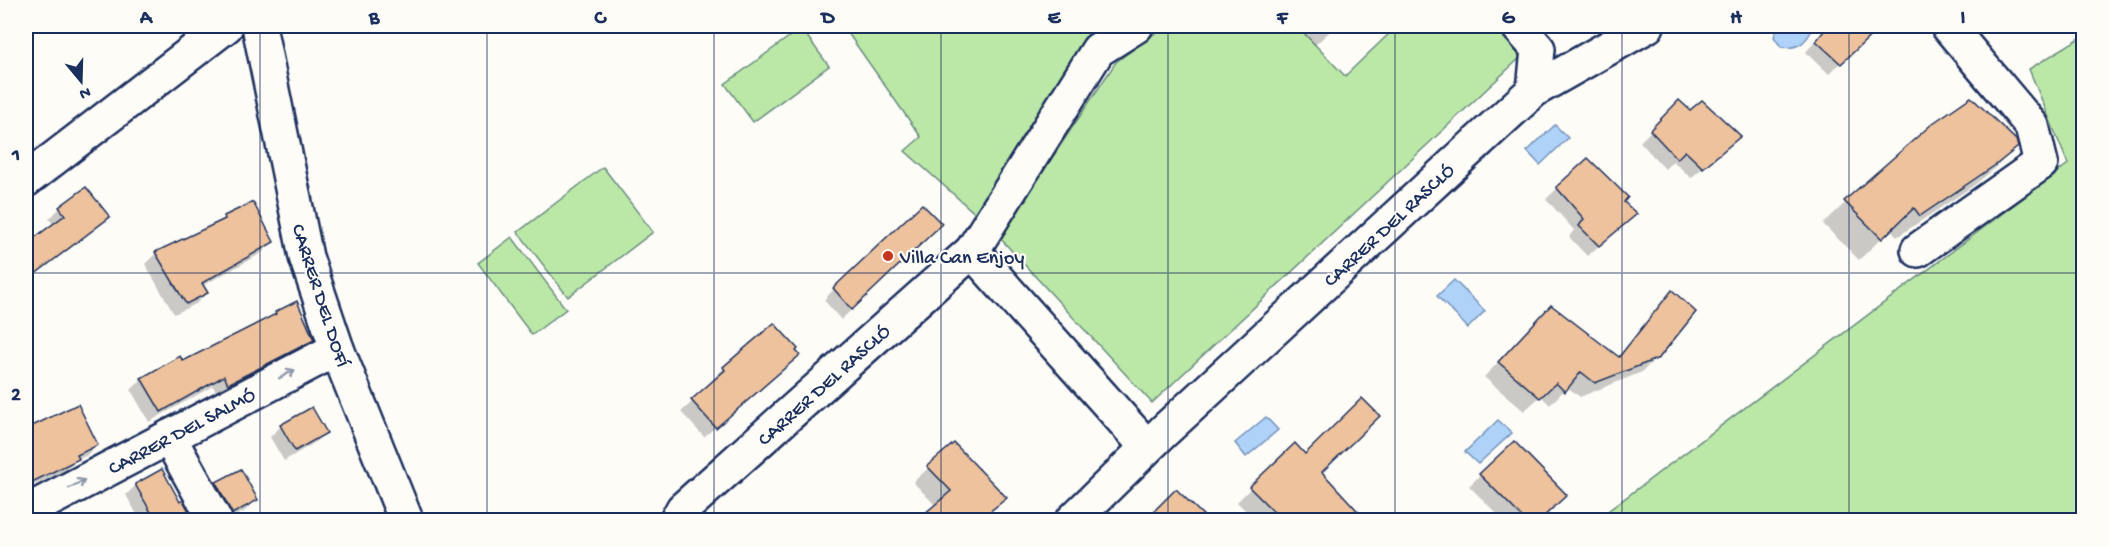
<svg xmlns="http://www.w3.org/2000/svg" width="2109" height="546" viewBox="0 0 2109 546" font-family="'Gochi Hand',sans-serif">
<style>
.green{fill:#bbe8a6;stroke:#6b8c82;stroke-width:1.5}
.water{fill:#afd3f8;stroke:#7491ba;stroke-width:1.5}
.shadow{fill:#0003}
.building{fill:#edc29c;stroke:#1b2f5e;stroke-width:1.5}
.lines{fill:none;stroke-linecap:round;stroke-linejoin:round}
.minor-casing{stroke:#1b2f5e;stroke-width:38}
.minor{stroke:#fdfcf7;stroke-width:33}
.oneway{stroke:#8c96aa}
.grid{fill:none;stroke:#1b2f5e;stroke-width:1.5;stroke-opacity:0.55}
.poi-dot{fill:#c8321e;stroke:#fdfcf7;stroke-width:2}
.labels{text-anchor:middle;stroke-width:4.5;stroke-linejoin:round;paint-order:stroke}
.street-label{font-size:20px;fill:#1b2f5e;stroke:#fdfcf7}
.poi-label{font-size:20px;fill:#1b2f5e;stroke:#fdfcf7;text-anchor:start}
.neatline{fill:none;stroke:#1b2f5e;stroke-width:2}
.grid-label{font-size:20px;text-anchor:middle;font-weight:bold;fill:#1b2f5e}
</style>
<rect width="100%" height="100%" fill="#fdfcf7"/>
<filter id="ink" filterUnits="userSpaceOnUse"><feTurbulence type="fractalNoise" baseFrequency=".0167" numOctaves="2"/><feDisplacementMap in="SourceGraphic" scale="12" xChannelSelector="R" yChannelSelector="G"/><feConvolveMatrix kernelMatrix="1 2 1 2 8 2 1 2 1" color-interpolation-filters="sRGB"/></filter>
<g filter="url(#ink)">
<g class="green">
<polygon points="843,26 1099,26 1090,31 978,216 905,151 921,137"/>
<polygon points="1165,26 1297,26 1345,76 1397,26 1497,26 1523,55 1152,403 999,237 1116,62"/>
<polygon points="801,28 829,66 753,122 725,84"/>
<polygon points="2083,36 2083,520 1596,520 2068,164 2029,69"/>
<polygon points="603,167 653,232 568,297 518,232"/>
<polygon points="512,237 566,309 532,335 478,263"/>
</g>
<g class="water">
<path d="M1780,26h26l6,4c-7,14 -15,19 -31,17l-7,-10 3,-9z"/>
<polygon points="1555,125 1568,138 1540,165 1527,151"/>
<polygon points="1454,280 1485,311 1468,328 1437,296"/>
<polygon points="1266,417 1278,430 1246,457 1235,443"/>
<polygon points="1498,420 1512,433 1478,464 1465,452"/>
</g>
<g class="shadow">
<polygon points="1296,26 1336,26 1315,45"/>
<polygon points="1346,26 1356,26 1351,30"/>
<polygon points="1828,26 1877,26 1829,74 1806,52"/>
<polygon points="1679,102 1728,146 1691,178 1673,161 1665,169 1640,142"/>
<polygon points="1934,124 2016,147 1994,169 1973,186 1897,237 1891,229 1859,260 1823,224 1845,203"/>
<polygon points="1588,160 1622,203 1624,225 1587,256 1569,237 1574,230 1546,199"/>
<polygon points="60,208 108,217 97,227 26,282 26,246 54,225 49,219"/>
<polygon points="225,217 272,242 262,253 202,286 206,293 196,304 174,314 145,264 156,253 218,224"/>
<polygon points="939,224 841,320 824,300 834,289"/>
<polygon points="1672,292 1657,357 1642,372 1580,397 1567,387 1550,405 1541,396 1524,411 1484,377 1537,322 1618,357 1658,306"/>
<polygon points="276,313 312,339 301,350 217,394 213,386 149,422 131,390 142,379 182,363 271,319"/>
<polygon points="787,366 704,437 681,412 715,381 713,379 724,368"/>
<polygon points="78,406 97,445 86,456 75,460 66,470 26,489 26,431"/>
<polygon points="281,426 325,432 314,443 284,461 270,437"/>
<polygon points="1514,443 1565,494 1538,520 1503,520 1469,486"/>
<polygon points="954,445 1005,498 980,520 921,520 936,506 913,482"/>
<polygon points="1294,445 1320,472 1364,520 1255,520 1237,502"/>
<polygon points="240,471 256,500 245,511 228,520 206,495 217,484"/>
<polygon points="136,485 179,504 182,502 193,520 140,520 126,495"/>
<polygon points="1176,491 1203,517 1200,520 1147,520"/>
</g>
<g class="building">
<polygon points="1828,26 1881,26 1841,64 1816,41"/>
<polygon points="1971,97 2016,140 2018,147 1997,164 1920,216 1914,208 1882,239 1844,201 1933,123"/>
<polygon points="1679,100 1690,110 1702,100 1741,136 1703,168 1685,151 1677,159 1650,130"/>
<polygon points="1588,158 1628,197 1624,202 1637,214 1599,246 1579,226 1584,219 1556,187"/>
<polygon points="86,187 110,217 26,281 26,244 65,215 59,207"/>
<polygon points="253,202 274,242 202,283 208,293 186,304 155,252 225,219 224,216"/>
<polygon points="922,204 942,224 852,310 833,288"/>
<polygon points="1672,290 1696,312 1659,358 1595,383 1581,372 1565,392 1556,383 1540,398 1498,362 1551,305 1619,357"/>
<polygon points="297,301 314,340 228,384 224,376 161,412 141,378 180,356 183,361 276,314 275,312"/>
<polygon points="774,323 798,349 796,351 800,355 716,428 691,400 725,370 723,367"/>
<polygon points="1362,398 1380,416 1322,472 1366,520 1282,520 1249,487 1295,443 1305,454"/>
<polygon points="78,404 98,445 77,455 79,459 26,485 26,429"/>
<polygon points="312,407 327,433 295,451 280,425"/>
<polygon points="1514,441 1567,495 1540,520 1525,520 1479,474"/>
<polygon points="954,443 1007,498 979,520 917,520 951,491 927,466"/>
<polygon points="162,469 180,502 183,500 194,520 145,520 153,516 135,484"/>
<polygon points="241,469 258,500 232,514 216,482"/>
<polygon points="1176,489 1208,520 1145,520"/>
</g>
<g class="lines">
<defs>
<g id="minor">
<polyline points="259,26 306,257 337,349 406,520"/>
<polyline points="1518,26 1538,49 1534,90"/>
<polyline points="26,180 226,26"/>
<polyline points="1918,250 2041,163 2032,126 1948,26"/>
<polyline points="972,251 1147,447"/>
<polyline points="169,437 215,520"/>
<polyline points="26,512 337,349"/>
<polyline points="677,520 683,509 972,251 1098,50 1136,26"/>
<polyline points="1073,520 1164,431 1534,90 1647,26"/>
</g>
</defs>
<use href="#minor" class="minor-casing"/>
<use href="#minor" class="minor"/>
</g>
<defs><path id="oneway-shaft" d="M-6 0H5M1.5-3L5.5 0L1.5 3" fill="none" stroke-width="1.6" stroke-linecap="round" stroke-linejoin="round" transform="scale(1.5)"/></defs>
<g class="oneway">
<use href="#oneway-shaft" transform="translate(287 374) rotate(-28)"/>
<use href="#oneway-shaft" transform="translate(77 484) rotate(-28)"/>
</g>
</g>
<path class="grid" d="M260,26v494M487,26v494M714,26v494M941,26v494M1168,26v494M1395,26v494M1622,26v494M1849,26v494M26,273h2058"/>
<circle class="poi-dot" cx="888" cy="256" r="6"/>
<g class="labels">
<g class="street-label">
<text transform="translate(1388 224) rotate(-43)" y="7">CARRER DEL RASCLÓ</text>
<text transform="translate(322 295) rotate(72)" y="7">CARRER DEL DOFÍ</text>
<text transform="translate(823 384) rotate(-42)" y="7">CARRER DEL RASCLÓ</text>
<text transform="translate(181 430) rotate(-28)" y="7">CARRER DEL SALMÓ</text>
</g>
<g class="poi-label">
<text x="900" y="263">Villa Can Enjoy</text>
</g>
</g>
<rect width="2109" height="546" fill="none" stroke="#fdfcf7" stroke-width="66"/>
<g transform="translate(81 81) rotate(161)" stroke="#fdfcf7" stroke-width="4.5" paint-order="stroke">
<path d="M0-4.5L10 22L0 15L-10 22Z" fill="#1b2f5e"/>
<text y="-9" font-size="16" font-weight="bold" text-anchor="middle" fill="#1b2f5e">N</text>
</g>
<rect x="33" y="33" width="2043" height="480" class="neatline"/>
<g class="grid-label">
<text x="146" y="23">A</text>
<text x="374" y="23">B</text>
<text x="600" y="23">C</text>
<text x="828" y="23">D</text>
<text x="1054" y="23">E</text>
<text x="1282" y="23">F</text>
<text x="1508" y="23">G</text>
<text x="1736" y="23">H</text>
<text x="1963" y="23">I</text>
<text x="16" y="160">1</text>
<text x="16" y="400">2</text>
</g>
</svg>
